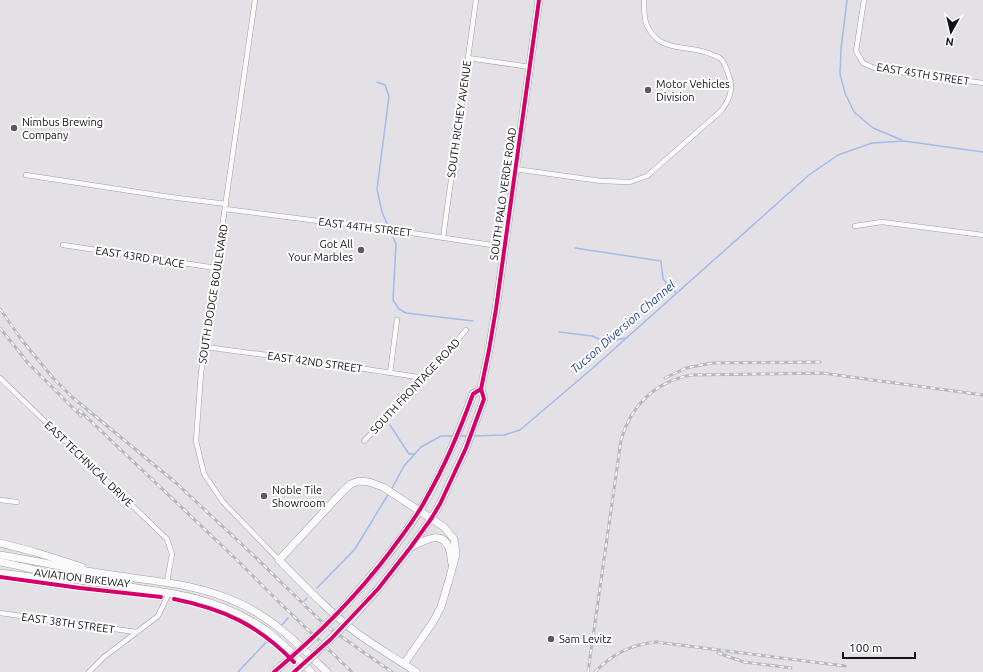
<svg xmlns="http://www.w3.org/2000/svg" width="983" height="672" viewBox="0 0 983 672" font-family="Ubuntu,sans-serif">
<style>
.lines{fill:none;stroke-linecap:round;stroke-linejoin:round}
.stream{stroke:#a3bbeb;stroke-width:1.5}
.street-casing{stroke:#a09fa2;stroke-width:5.5}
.secondary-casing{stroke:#a09fa2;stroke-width:8}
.primary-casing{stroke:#a09fa2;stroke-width:8}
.street{stroke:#fbfafb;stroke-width:4.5}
.secondary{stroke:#fbfafb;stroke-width:7}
.primary{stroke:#fbfafb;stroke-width:7}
.rail-casing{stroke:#b8b8ba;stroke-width:3}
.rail{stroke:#fff;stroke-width:1.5;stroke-dasharray:4.5;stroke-linecap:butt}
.secondary-bridge-casing{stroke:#a09fa2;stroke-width:8;stroke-linecap:butt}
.secondary-bridge{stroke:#fbfafb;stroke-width:7}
.cycleway-casing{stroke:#fff;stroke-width:6}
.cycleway{stroke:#d6006c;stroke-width:4}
.poi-dot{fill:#5c5a5d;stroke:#fff;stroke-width:1.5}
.labels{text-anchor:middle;stroke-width:4;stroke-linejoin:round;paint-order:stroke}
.street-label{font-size:11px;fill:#131214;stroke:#fff}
.poi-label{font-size:11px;fill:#131214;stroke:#fff;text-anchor:start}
.water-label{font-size:12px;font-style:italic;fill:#1c3f8c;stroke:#fff}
</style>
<rect width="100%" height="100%" fill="#e3e1e5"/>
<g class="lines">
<g class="stream">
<polyline points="847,0 841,49 840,74 845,93 854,112 873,128 902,140"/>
<polyline points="377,82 385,85 389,96 377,189 382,212 388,226"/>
<polyline points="392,235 396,244 393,300 399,309 406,313 473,321"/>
<polyline points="575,248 661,261 663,279 676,293"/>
<polyline points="559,332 592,336 606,342 625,338"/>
<polyline points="390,425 409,454 415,454"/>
<polyline points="460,436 468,436"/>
<polyline points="474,436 504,435 520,430 594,367 809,175 838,155 872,143 904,141 983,152"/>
<polyline points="391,490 404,466 421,447 441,436 454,436"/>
<polyline points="317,588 355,549 389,493"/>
<polyline points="304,601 307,598"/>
<polyline points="280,627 288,618"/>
<polyline points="238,672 271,637"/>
</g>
<defs>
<g id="street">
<polyline points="255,0 201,373 196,441 204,474 223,502 279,560"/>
<polyline points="864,0 856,51 863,63 877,69 983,83"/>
<polyline points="468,58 530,67"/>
<path d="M515,169l86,12 29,1 17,-6 73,-64c9,-11 14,-22 9,-36 -2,-5 -4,-13 -8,-17 -2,-2 -6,-3 -8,-4 -17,-9 -41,-4 -56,-16 -13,-12 -13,-22 -13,-39"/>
<polyline points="26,175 170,197 226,204"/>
<polyline points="225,209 405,232 505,247"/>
<polyline points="855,226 882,222 983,235"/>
<polyline points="443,238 476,0"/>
<polyline points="63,245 216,268"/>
<polyline points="205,347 320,362 424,378"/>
<polyline points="390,373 397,320"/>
<polyline points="0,378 167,539 172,554 167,582"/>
<polyline points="364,441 422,381 466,330"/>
<polyline points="0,500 17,502"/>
<polyline points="0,613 136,632"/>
<polyline points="89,672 104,657 158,616 169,593"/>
</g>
<g id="secondary">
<path d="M411,547c14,-7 34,-19 39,5 1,4 1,8 2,12"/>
<path d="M343,608c27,-31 55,-63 77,-98 22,-36 38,-76 53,-116l8,-5"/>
<polyline points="352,618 378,589 410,548 431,519 440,504 466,448 484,399 481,389 489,350 496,309 539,0"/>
<path d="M404,664l29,-42 8,-15 8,-27 7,-26 -2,-15 -10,-12 -61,-40 -14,-5 -10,-1 -8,3 -7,6 -65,70c25,25 50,52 78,73 19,14 40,26 59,39"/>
<polyline points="274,672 288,660"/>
</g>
<g id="primary">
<polyline points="0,543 35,552 82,567"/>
<path d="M0,555c33,5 66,13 99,18 48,8 97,9 142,31 34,16 59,42 86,68"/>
<path d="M0,562c29,5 57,15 86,19 63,10 123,10 178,48 17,12 32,28 47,43"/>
<polyline points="0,573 71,582"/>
</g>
</defs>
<use href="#street" class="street-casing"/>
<use href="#secondary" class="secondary-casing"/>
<use href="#primary" class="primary-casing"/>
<use href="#street" class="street"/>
<use href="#secondary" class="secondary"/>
<use href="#primary" class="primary"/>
<defs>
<g id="rail">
<polyline points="0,309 21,339 53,378 72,397 175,482 251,553 326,626 392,672"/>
<polyline points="0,328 28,363 81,416"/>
<polyline points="665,378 686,368 712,363 820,362"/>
<polyline points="79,410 237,560 282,605 352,672"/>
<polyline points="718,653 744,662 791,668"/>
<path d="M588,672l33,-232c10,-35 35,-59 71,-65l130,-2 161,22"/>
<path d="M595,672c17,-18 37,-28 62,-30l188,24"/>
</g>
</defs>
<use href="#rail" class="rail-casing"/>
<use href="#rail" class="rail"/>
<defs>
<g id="secondary-bridge">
<polyline points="288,660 307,644 343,608"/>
<polyline points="299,669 316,653 352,618"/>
</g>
</defs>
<use href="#secondary-bridge" class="secondary-bridge-casing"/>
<use href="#secondary-bridge" class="secondary-bridge"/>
<defs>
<g id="cycleway">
<polyline points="0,577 80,588 161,597"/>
<path d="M174,599c50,10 84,26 120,63"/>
<path d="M274,672c43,-36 82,-75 116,-120 13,-18 27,-35 37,-55 19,-33 33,-67 46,-103l8,-5"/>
<polyline points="294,672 331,639 378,589 410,548 431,519 440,504 466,448 484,399 481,389 489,350 496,309 539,0"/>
</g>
</defs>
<use href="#cycleway" class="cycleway-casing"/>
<use href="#cycleway" class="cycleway"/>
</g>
<g class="poi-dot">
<circle cx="648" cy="90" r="4"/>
<circle cx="14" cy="128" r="4"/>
<circle cx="361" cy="250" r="4"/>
<circle cx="264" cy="496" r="4"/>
<circle cx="551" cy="639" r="4"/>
</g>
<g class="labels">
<g class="street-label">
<text transform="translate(923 74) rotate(9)" y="4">EAST 45TH STREET</text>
<text transform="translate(459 119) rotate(-82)" y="4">SOUTH RICHEY AVENUE</text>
<text transform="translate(503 194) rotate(-82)" y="4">SOUTH PALO VERDE ROAD</text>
<text transform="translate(365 227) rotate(7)" y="4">EAST 44TH STREET</text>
<text transform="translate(140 257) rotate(9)" y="4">EAST 43RD PLACE</text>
<text transform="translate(213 294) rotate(-81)" y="4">SOUTH DODGE BOULEVARD</text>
<text transform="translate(315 362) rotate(8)" y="4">EAST 42ND STREET</text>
<text transform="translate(415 386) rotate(-47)" y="4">SOUTH FRONTAGE ROAD</text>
<text transform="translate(89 464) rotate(44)" y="4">EAST TECHNICAL DRIVE</text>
<text transform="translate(82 578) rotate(7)" y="4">AVIATION BIKEWAY</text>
<text transform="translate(68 623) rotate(8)" y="4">EAST 38TH STREET</text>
</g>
<g class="poi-label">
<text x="656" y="88">Motor Vehicles<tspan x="656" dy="13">Division</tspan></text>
<text x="22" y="126">Nimbus Brewing<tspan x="22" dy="13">Company</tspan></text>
<text x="353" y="248" text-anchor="end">Got All<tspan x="353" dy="13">Your Marbles</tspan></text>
<text x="272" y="494">Noble Tile<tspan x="272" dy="13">Showroom</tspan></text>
<text x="559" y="643">Sam Levitz</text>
</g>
<g class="water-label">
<text transform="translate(623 327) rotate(-41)" y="4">Tucson Diversion Channel</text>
</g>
</g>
<g transform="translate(951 32) rotate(188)" stroke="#ffffff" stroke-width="3" paint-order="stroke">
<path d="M0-3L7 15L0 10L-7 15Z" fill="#131214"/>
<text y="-6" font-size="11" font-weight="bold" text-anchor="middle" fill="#131214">N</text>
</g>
<path d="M843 652v6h72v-6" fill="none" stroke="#131214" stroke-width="2"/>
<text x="849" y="652" font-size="12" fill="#131214" stroke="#ffffff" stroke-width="3" paint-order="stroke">100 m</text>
</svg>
